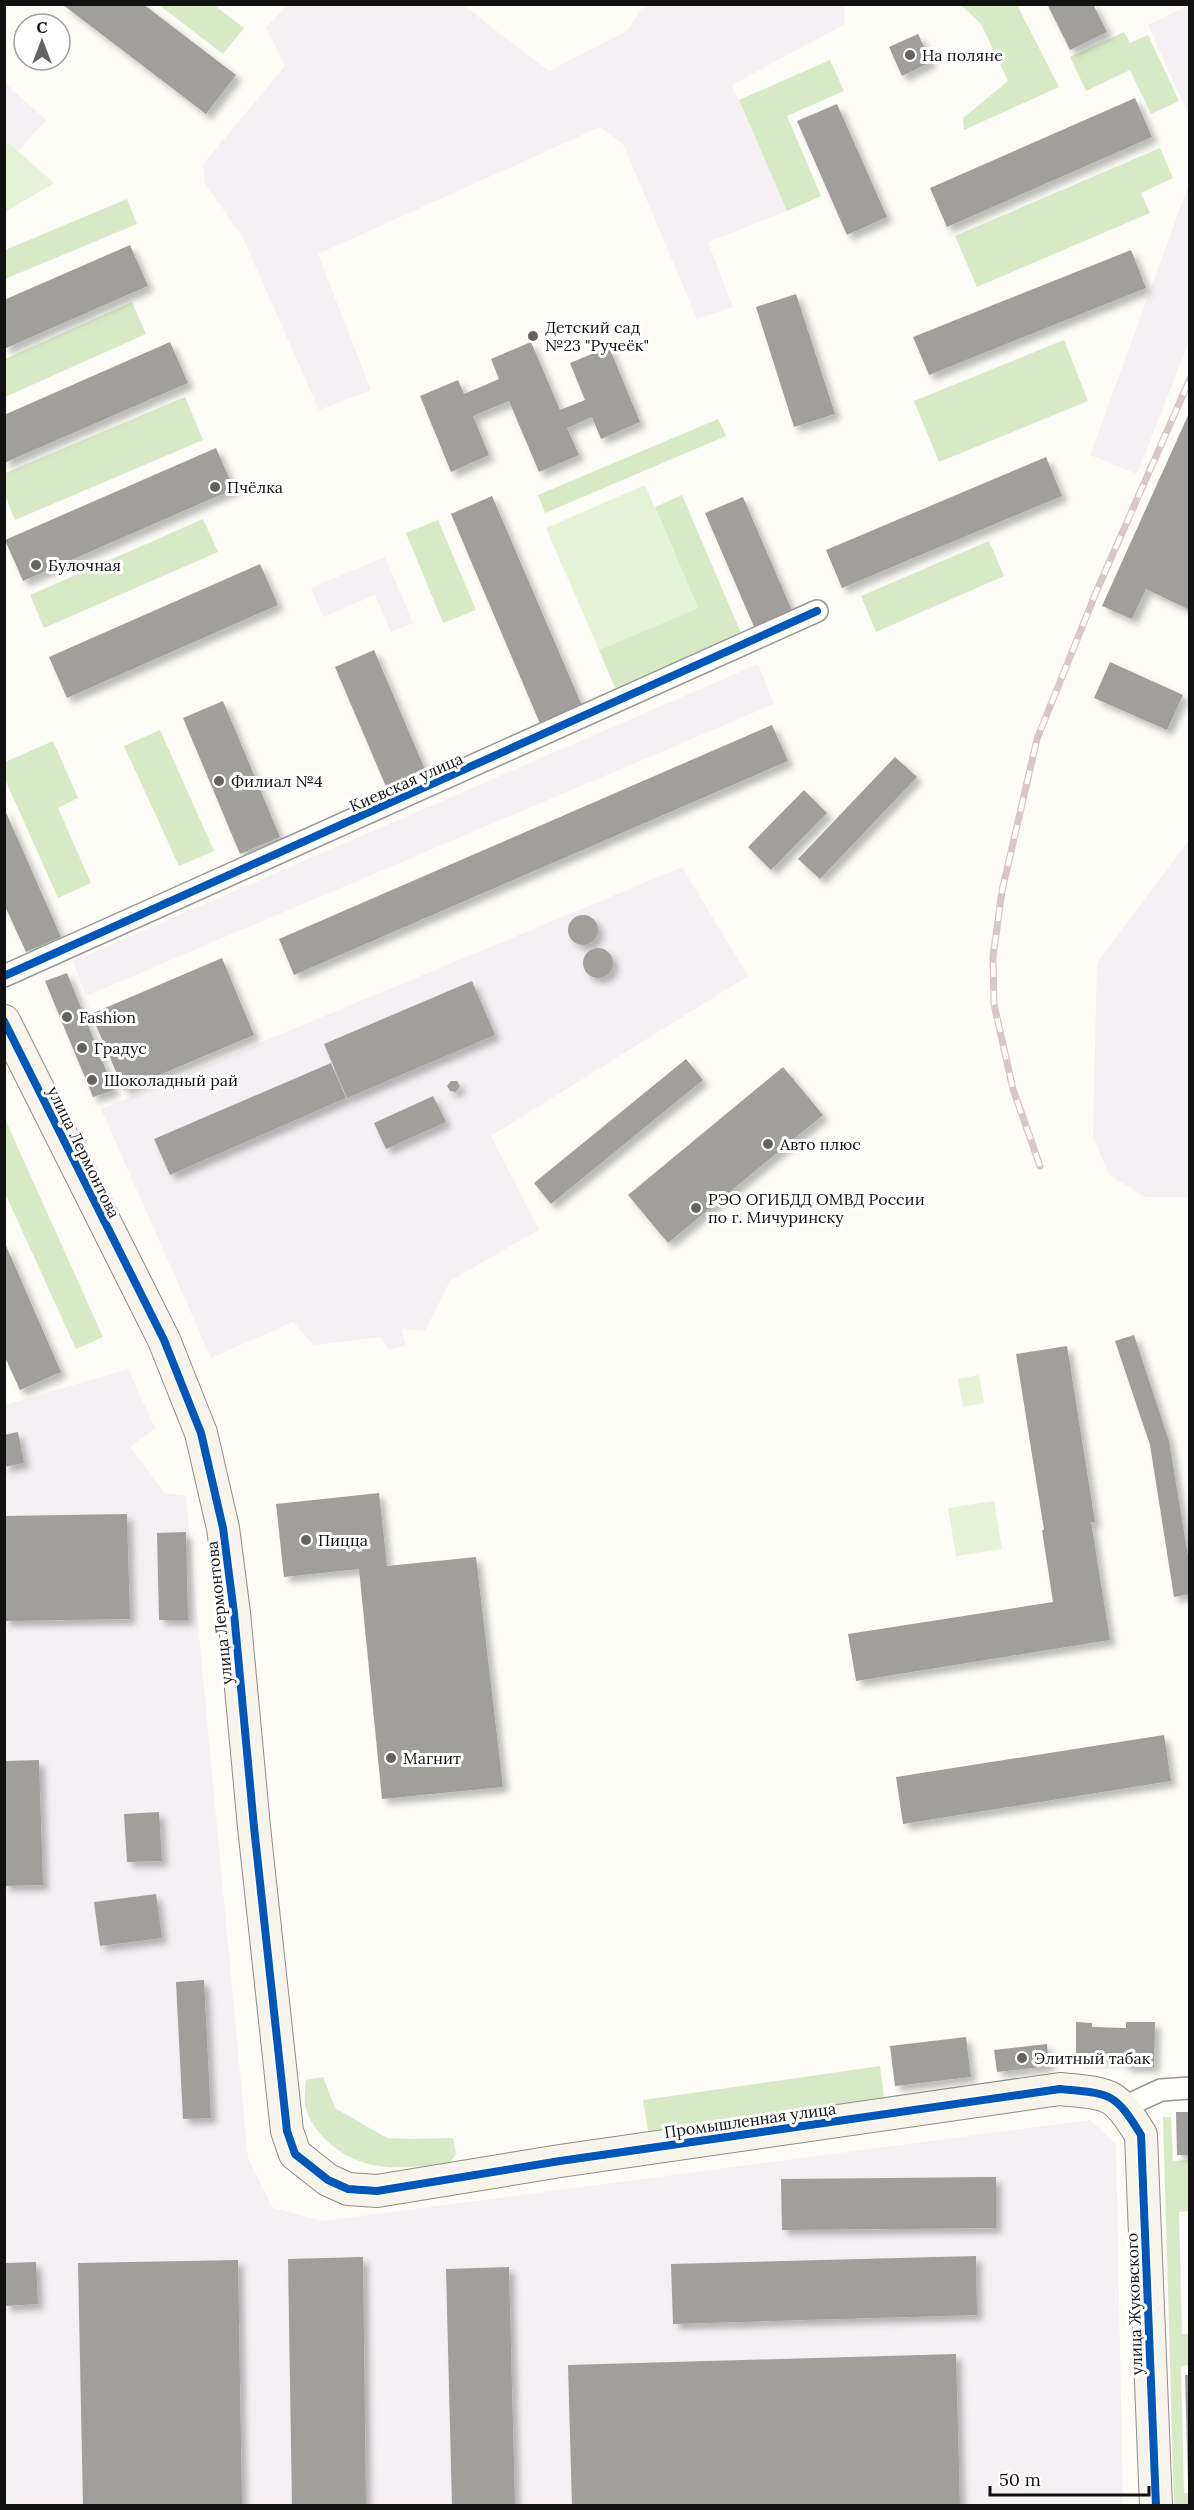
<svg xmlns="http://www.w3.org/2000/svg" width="1194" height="2510" viewBox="0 0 1194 2510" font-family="Lora,serif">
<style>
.industrial{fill:#f5f0f3}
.green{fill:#e7f3d7}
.forest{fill:#d8eac5}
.building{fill:#a19f9c;filter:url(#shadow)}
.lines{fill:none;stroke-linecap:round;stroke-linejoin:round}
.street-casing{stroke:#979795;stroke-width:24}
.secondary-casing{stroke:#8e8d8b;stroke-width:34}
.street{stroke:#fffffe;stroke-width:21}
.secondary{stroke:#f6f4eb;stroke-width:32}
.rail-casing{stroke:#d9c6c7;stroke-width:7}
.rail{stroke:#fff;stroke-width:4.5;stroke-dasharray:14;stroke-linecap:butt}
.cycleway-casing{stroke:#fff;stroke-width:11}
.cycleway{stroke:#0057b8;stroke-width:8}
.poi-dot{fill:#646362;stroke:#fff;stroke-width:2}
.labels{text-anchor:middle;stroke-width:6;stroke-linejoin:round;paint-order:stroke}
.poi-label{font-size:16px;fill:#111;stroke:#fff;text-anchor:start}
.street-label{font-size:16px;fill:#111;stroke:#fff}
</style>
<defs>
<filter id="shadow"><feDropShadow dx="5.5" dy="5.5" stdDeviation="3" flood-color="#0004"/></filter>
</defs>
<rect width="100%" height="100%" fill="#fdfcf7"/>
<g class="industrial">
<polygon points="288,5 463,5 549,71 627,31 641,9 650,5 844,5 845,24 732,85 787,211 708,242 733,307 697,319 623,144 600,127 318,254 371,390 319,410 242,236 205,184 203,164 285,66 266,27"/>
<polygon points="1189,5 1189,116 1148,25"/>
<polygon points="5,83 46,120 18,151 5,139"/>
<polygon points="1189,184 1189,342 1137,474 1090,455"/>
<polygon points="385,557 413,623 391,632 375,595 323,617 311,588"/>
<polygon points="758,664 774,704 86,996 73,961"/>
<polygon points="1189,840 1189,1197 1146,1197 1109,1175 1093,1136 1097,963"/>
<polygon points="682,867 748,976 491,1136 539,1230 450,1281 425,1331 401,1328 406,1345 389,1350 381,1337 314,1345 293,1322 211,1358 101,1109"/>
<polygon points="128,1369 155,1428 130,1447 165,1493 186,1496 248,2158 273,2208 323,2221 1090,2120 1116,2144 1123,2505 5,2506 5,1405"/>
</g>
<g class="green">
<polygon points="4,139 54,183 5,212 4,212"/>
<polygon points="645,485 698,608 599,650 546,528"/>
<polygon points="979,1375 984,1403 963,1407 958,1379"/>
<polygon points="994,1501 1002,1549 956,1556 948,1508"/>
</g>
<g class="forest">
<polygon points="159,5 214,5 244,28 223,54"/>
<polygon points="961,5 1017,5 1059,87 964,130 963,118 1008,81 981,24"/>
<polygon points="1124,32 1130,43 1148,35 1179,101 1151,114 1130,70 1086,91 1070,57"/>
<polygon points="830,60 844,91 787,116 821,196 787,211 739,100"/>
<polygon points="1160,148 1173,178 1141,193 1150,213 977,287 955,236"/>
<polygon points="127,199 137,224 5,279 5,250"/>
<polygon points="132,302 146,334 5,397 5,359"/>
<polygon points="1064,340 1088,401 939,462 914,401"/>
<polygon points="185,397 203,440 15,520 5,495 5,473"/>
<polygon points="718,419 726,436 545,513 538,495"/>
<polygon points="682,495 741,633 615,688 599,650 698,608 655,507"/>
<polygon points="203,519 218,552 44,628 30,595"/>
<polygon points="438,520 476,610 443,623 406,533"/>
<polygon points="989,541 1004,576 876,632 861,596"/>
<polygon points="160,730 214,851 179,866 124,746"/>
<polygon points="53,741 78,798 58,808 91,883 58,898 4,777 5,762"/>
<polygon points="5,1119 103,1337 76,1349 5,1193"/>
<polygon points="880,2066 884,2097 648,2131 643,2100"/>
<path d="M323,2077l12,31 52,30 24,1 42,-1 3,16 -7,10c-26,2 -58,7 -84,-1 -24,-7 -49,-27 -58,-51 -4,-9 -2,-23 -1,-32z"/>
<polygon points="1163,2117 1171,2117 1173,2161 1189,2160 1189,2211 1179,2212 1182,2334 1190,2334 1189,2365 1181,2366 1184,2493 1189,2493 1189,2505 1174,2505"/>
</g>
<g class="building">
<polygon points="62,4 143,4 236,75 206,114"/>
<polygon points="1047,4 1093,4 1107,32 1070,50"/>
<polygon points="918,34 931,62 902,76 889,47"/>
<polygon points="1135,98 1152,137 947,227 930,188"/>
<polygon points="837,104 887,217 847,235 797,121"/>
<polygon points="130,245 148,286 4,349 4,300"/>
<polygon points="1131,250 1146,288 929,375 913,337"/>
<polygon points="796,294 835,414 794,427 756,307"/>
<polygon points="170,342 188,383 4,463 4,415"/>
<polygon points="531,342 560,410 585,400 570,363 609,347 640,422 601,439 592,417 567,428 579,455 539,472 509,401 473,416 489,455 451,472 420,396 458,380 464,394 499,379 491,359"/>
<polygon points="1190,411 1190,610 1146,589 1132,619 1102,606"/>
<polygon points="216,448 234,489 23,581 5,540"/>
<polygon points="1046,457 1062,496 842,588 826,550"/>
<polygon points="492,496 583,708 541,726 451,514"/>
<polygon points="743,497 793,613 755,629 705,513"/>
<polygon points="260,564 278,605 67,698 49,657"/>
<polygon points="374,650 426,772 387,789 335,667"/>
<polygon points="1110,662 1183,695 1167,730 1094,698"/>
<polygon points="223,701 280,837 240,854 183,718"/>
<polygon points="772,725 788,761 294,975 279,939"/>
<polygon points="895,757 917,777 820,879 798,859"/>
<polygon points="804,790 827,813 771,870 748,847"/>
<polygon points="4,808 61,937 26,952 4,904"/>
<circle cx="583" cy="930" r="15"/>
<circle cx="598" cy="963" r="15"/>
<polygon points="222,958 254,1035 124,1090 91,1014"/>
<polygon points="67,973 114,1090 93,1097 45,981"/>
<polygon points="472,981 495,1035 347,1098 324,1044"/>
<polygon points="686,1059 703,1080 551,1204 534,1183"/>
<polygon points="331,1063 346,1098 170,1175 154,1139"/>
<polygon points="783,1067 823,1115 668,1243 628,1195"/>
<polygon points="451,1081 457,1081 460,1086 456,1092 450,1091 447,1086"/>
<polygon points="433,1096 446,1122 386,1149 374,1123"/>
<polygon points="4,1241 61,1372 20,1390 4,1355"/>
<polygon points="1134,1335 1169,1441 1190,1568 1190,1594 1174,1597 1150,1445 1115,1341"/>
<polygon points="1067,1346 1095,1522 1091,1522 1110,1640 856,1681 848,1634 1053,1602 1042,1530 1044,1530 1016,1354"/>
<polygon points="18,1432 24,1463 4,1467 4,1435"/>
<polygon points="379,1493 387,1566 476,1557 503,1787 382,1799 359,1569 284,1577 276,1504"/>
<polygon points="127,1514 130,1619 4,1621 4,1516"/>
<polygon points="186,1532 188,1620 159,1620 157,1533"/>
<polygon points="1164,1735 1171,1781 903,1824 896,1777"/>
<polygon points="39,1760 43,1885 4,1886 4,1761"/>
<polygon points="159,1812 162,1861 127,1862 124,1814"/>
<polygon points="156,1894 162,1938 100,1946 94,1902"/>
<polygon points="204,1980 211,2118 183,2119 176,1982"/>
<polygon points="1076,2022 1092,2023 1092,2027 1126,2028 1126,2022 1155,2022 1154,2067 1124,2066 1124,2060 1076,2059"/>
<polygon points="966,2037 971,2077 895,2086 890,2046"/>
<polygon points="1047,2044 1049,2066 997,2072 994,2050"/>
<polygon points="1176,2112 1190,2112 1190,2155 1177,2155"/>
<polygon points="996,2177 996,2228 782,2230 781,2179"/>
<polygon points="976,2256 977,2315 673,2324 671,2264"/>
<polygon points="363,2257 366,2506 292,2506 288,2259"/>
<polygon points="238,2260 242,2506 83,2506 78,2263"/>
<polygon points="36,2262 38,2304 5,2306 5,2263"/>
<polygon points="509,2267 515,2506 452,2506 446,2269"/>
<polygon points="956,2354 960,2506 572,2506 568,2365"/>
<polygon points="1185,2375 1190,2375 1190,2482 1188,2482"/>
</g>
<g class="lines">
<defs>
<g id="street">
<polyline points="4,976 817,611"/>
<polyline points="1124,2107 1161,2090 1190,2088"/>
</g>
<path id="secondary" d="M4,1021l160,319 37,93 22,95 11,85 20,214 33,304 8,23 33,26 20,9 29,2 183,-30 500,-72c50,5 54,2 81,46l15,371"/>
</defs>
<use href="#street" class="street-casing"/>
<use href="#secondary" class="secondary-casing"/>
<use href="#street" class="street"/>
<use href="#secondary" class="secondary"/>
<defs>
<polyline id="rail" points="1040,1166 1013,1089 994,1004 993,957 1002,891 1037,739 1097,590 1190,379"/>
</defs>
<use href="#rail" class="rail-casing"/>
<use href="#rail" class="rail"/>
<defs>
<g id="cycleway">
<polyline points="4,976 817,611"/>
<path d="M4,1021l160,319 37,93 22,95 11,85 20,214 33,304 8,23 33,26 20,9 29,2 183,-30 500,-72c50,5 54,2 81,46l15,371"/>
</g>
</defs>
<use href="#cycleway" class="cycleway-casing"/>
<use href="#cycleway" class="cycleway"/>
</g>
<g class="poi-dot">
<circle cx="910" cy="55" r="6"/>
<circle cx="533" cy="336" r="6"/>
<circle cx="215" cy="487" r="6"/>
<circle cx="36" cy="565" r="6"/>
<circle cx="219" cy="781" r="6"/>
<circle cx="67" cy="1017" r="6"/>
<circle cx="82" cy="1048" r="6"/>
<circle cx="92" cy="1080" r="6"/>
<circle cx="768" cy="1144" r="6"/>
<circle cx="696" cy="1208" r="6"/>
<circle cx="306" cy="1540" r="6"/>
<circle cx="391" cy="1758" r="6"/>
<circle cx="1022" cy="2058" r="6"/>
</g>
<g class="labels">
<g class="poi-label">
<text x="922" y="61">На поляне</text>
<text x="545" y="333">Детский сад<tspan x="545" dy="18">№23 "Ручеёк"</tspan></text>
<text x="227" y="493">Пчёлка</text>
<text x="48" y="571">Булочная</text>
<text x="231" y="787">Филиал №4</text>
<text x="79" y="1023">Fashion</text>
<text x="94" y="1054">Градус</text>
<text x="104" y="1086">Шоколадный рай</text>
<text x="780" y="1150">Авто плюс</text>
<text x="708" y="1205">РЭО ОГИБДД ОМВД России<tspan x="708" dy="18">по г. Мичуринску</tspan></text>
<text x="318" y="1546">Пицца</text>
<text x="403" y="1764">Магнит</text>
<text x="1034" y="2064">Элитный табак</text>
</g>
<g class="street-label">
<text transform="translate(406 782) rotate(-24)" y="6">Киевская улица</text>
<text transform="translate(84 1152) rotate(64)" y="6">улица Лермонтова</text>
<text transform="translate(219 1613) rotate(-96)" y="6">улица Лермонтова</text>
<text transform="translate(750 2120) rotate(-8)" y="6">Промышленная улица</text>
<text transform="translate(1134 2304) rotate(-92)" y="6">улица Жуковского</text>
</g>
</g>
<rect width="1194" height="2510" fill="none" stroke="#111111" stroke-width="12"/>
<g transform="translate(42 42)"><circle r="28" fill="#ffffff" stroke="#a0a0a0" stroke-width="1.5"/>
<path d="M0-4.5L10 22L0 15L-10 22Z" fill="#646362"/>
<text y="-9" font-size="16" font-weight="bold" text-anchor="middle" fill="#111111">С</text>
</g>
<path d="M990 2486v9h159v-9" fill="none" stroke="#111111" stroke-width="3"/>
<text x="999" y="2486" font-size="18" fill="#111111" stroke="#ffffff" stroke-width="4.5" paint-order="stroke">50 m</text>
</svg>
